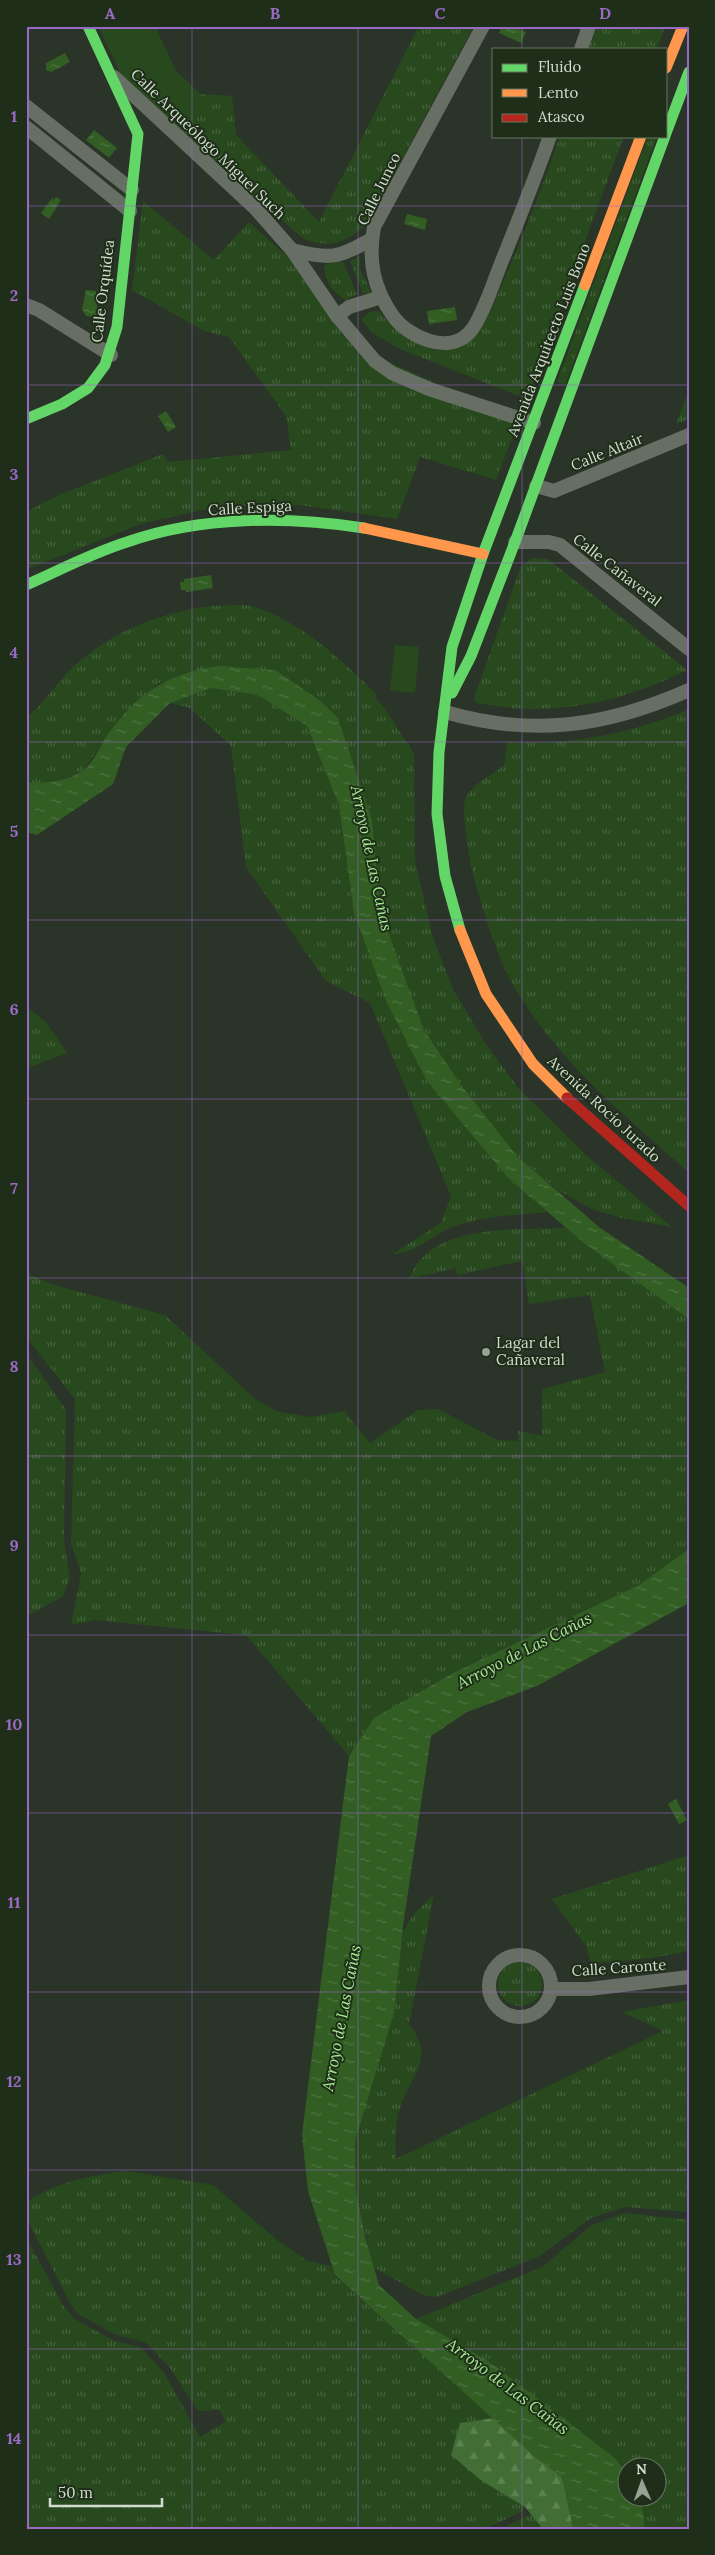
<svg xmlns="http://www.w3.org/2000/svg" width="715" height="2555" viewBox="0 0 715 2555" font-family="Lora,serif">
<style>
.grass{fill:url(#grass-tufts)}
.forest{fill:url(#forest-firs)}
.green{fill:#28491e}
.water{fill:url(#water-ripples)}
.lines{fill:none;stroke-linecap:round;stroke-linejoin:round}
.street{stroke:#676f64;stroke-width:14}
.fast{stroke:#63d668;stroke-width:11}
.slow{stroke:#ff974d;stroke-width:11}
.jam{stroke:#b3261e;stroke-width:11}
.grid{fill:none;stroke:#996ac4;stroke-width:1;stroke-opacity:0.55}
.poi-dot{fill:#97a194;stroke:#1e2e19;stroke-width:2}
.labels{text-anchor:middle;stroke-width:4;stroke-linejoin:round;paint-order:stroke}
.street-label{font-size:15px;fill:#d1dcce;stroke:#1e2e19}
.poi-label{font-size:15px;fill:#d1dcce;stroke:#1e2e19;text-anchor:start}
.water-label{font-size:16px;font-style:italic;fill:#a7ec93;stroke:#1e2e19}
.neatline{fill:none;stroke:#996ac4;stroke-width:2}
.grid-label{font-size:16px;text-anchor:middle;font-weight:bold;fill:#996ac4}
</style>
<defs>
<pattern id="grass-tufts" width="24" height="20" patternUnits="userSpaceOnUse" patternTransform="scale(1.25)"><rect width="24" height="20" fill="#28491e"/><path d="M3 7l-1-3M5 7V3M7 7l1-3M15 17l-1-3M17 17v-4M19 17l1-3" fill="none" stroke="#46633e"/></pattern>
<pattern id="forest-firs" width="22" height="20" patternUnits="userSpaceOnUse" patternTransform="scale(1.25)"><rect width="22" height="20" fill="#426e36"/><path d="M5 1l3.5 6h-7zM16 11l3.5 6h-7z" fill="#5c8252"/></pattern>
<pattern id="water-ripples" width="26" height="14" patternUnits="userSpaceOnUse" patternTransform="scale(1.25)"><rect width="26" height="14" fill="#325e24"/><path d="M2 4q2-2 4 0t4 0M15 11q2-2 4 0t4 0" fill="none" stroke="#4f7443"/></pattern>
</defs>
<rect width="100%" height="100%" fill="#2b3428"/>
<g class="grass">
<path d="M419,26h55l-108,199c-24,18 -30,23 -61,15l-126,-108 22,-38 31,2 4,39 83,87z"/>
<polygon points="597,26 665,26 657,49 589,49"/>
<path d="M560,136h64l-95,257 -13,2 -116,-46 -29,-17 -9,-12 7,-8 10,-1c21,27 62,56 93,27 16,-14 23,-38 31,-56 21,-48 40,-96 57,-146z"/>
<polygon points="648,136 657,136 565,385 557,382"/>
<polygon points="143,201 214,260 249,222 291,260 359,349 504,413 515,430 496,480 420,457 397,519 300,505 221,506 140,524 26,570 26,512 59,495 163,454 168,462 291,450 286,416 229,337 204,331 132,290"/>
<polygon points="360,256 360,269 372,293 363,293 350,261"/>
<path d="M333,262h10l14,32 -11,6c-12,-5 -23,-22 -21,-35z"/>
<polygon points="689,390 689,419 676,424"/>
<path d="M532,558l16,1 139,111c-49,25 -102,39 -158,39 -17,0 -35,-4 -53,-6l-2,-5 47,-132z"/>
<path d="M211,606c12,0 27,-2 39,0 44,10 95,56 126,88v5l8,8 30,47 1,107 18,77 20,51 32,54 34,46 67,66 86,72 -50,-9 -30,-9 -33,-18 -42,-35 -56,-71 -37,-55 -43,-118 -9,-92 -34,-102 -63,-48 -116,13 -37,32 -39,56 -30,12h-27v-66c16,-10 26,-28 39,-42 38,-40 91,-62 146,-69z"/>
<path d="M211,688l47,7 49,31 32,79 15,108 32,88 41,80 81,97 39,34c-30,3 -63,4 -92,14 -21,7 -40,28 -62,28l48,-31 10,-27 -81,-193 -44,-22 -80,-114 -15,-121 -41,-38 -20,-5z"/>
<path d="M689,709v463c-61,-53 -124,-105 -168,-174 -23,-34 -34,-77 -46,-116 -4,-14 -14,-69 -10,-82 7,-17 25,-23 39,-35l3,-23c63,4 124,-8 182,-33z"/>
<polygon points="26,1006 46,1022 67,1053 26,1069"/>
<path d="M566,1228l123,91v230l-50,36 -186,88 -79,45 -25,38 -103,-121 -151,-15 -24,5 10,-51 -10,-31 4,-144 -49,-62v-64l25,11 114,31 90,84 21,12 33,6 35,-6 26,32 48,-33 20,-1 59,31 21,1v-10l24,5v-47l63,-17 -15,-77 -61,9 -7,-43 -65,14 -1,-7 -48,11c4,-6 8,-15 13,-20 33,-35 100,-29 145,-31z"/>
<polygon points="26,1353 66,1410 64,1542 70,1578 63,1596 26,1617"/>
<path d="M689,1855v96c-33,7 -65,11 -98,12l-5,-17 -34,-47z"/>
<path d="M434,1894l-25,130c26,35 5,46 -8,81 -6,16 -6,37 -5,54l267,-128 -41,-19 67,-12v212l-64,-5 -34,11 -53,39 -101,40 -14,-2 -50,-28 -17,-76 -1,-50 39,-128 8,-80 11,-18z"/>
<circle cx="520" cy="1984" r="22"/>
<path d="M126,2171l87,14 64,55 31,21 23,5 4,10 159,142 -34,5 22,58 43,26 -2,4 -38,18h-459v-292l38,70 12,13 39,21 25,6 23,24 37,66 26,-16 -7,-11 -21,1 -28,-43 -25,-26 -29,-7 -38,-21 -8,-11 -44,-86 2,-16c29,-19 64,-26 98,-30z"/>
<polygon points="624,2213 689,2220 689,2529 645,2529 641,2498 658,2498 658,2468 628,2468 627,2476 616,2459 416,2319 542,2267 592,2225"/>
<polygon points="531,2514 543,2529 500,2529"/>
</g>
<polygon class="forest" points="494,2418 534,2456 562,2477 574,2527 543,2529 525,2507 482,2481 451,2455 460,2423"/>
<g class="green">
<polygon points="98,26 155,26 176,71 201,94 179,132 121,75"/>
<polygon points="395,645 419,647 415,693 390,690"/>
</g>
<g class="water">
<polygon points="502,26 513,26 526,32 521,43 499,33"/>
<polygon points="65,53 70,62 51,72 46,70 46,63"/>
<polygon points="94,130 117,148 109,158 86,140"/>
<polygon points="56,197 61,200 49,219 41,213 52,198 54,200"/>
<polygon points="407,214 427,219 425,230 404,224"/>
<polygon points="86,290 96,291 96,303 99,312 94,317 86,316 82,309"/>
<polygon points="455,307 457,320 429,324 427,311"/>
<polygon points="166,411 176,427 168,432 158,416"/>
<polygon points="211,575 213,588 186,592 186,590 181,590 180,582 184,582 184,579"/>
<path d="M219,666l56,4 44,30 19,18 34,102 9,92 43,118 37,55 56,71 82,71 90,61v31l-105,-76 -76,-65 -81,-97 -41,-80 -32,-88 -15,-108 -32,-79 -49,-31 -47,-7 -41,15 -44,44 -13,37 -76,51 -11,-3v-49c20,0 38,-1 56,-12 10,-6 18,-24 24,-34 30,-43 61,-64 113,-71z"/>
<polygon points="689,1549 689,1603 537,1686 467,1712 431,1736 403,1926 394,2013 355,2141 356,2191 366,2240 379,2285 416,2319 488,2361 616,2459 627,2476 628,2498 641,2498 645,2529 573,2529 562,2477 534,2456 335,2275 308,2191 302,2135 349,1756 374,1718 453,1673 639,1585"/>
<polygon points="676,1799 687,1820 679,1824 668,1804"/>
</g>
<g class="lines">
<g class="street">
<path d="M483,26l-109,201c-6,33 -1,61 19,89 15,21 55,39 76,17 11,-11 23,-46 29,-62 18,-45 36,-89 52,-135"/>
<polyline points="581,49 589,26"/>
<polyline points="114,77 255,208 292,250 337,316 375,361 392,373 429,389 534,423"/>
<polyline points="26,106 132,190"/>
<polyline points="26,127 130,211"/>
<path d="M292,250c40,10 45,8 80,-11"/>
<polyline points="26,305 39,310 111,355"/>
<polyline points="337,316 349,307 381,297"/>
<polyline points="536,486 554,491 689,435"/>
<polyline points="515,542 549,542 560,545 689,649"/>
<path d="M445,712c87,25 161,15 244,-22"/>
<circle cx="520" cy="1986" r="31"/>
<polyline points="552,1989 589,1989 689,1977"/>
</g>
<g class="fast">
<polyline points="666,133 689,72"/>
<polyline points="26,419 62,404 88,388 105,365 117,327 138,134 88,26"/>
<path d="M26,585c34,-15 66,-32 101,-43 74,-26 160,-26 237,-14"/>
<polyline points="452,693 471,656 515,542 665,136"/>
<polyline points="460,930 445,876 437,814 439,752 452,647 483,554 585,285"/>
</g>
<g class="slow">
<polyline points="666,68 683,26"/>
<polyline points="585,285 641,136"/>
<polyline points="364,528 483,554"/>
<polyline points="460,930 486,994 533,1064 567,1098"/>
</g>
<polyline class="jam" points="567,1098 689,1206"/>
</g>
<path class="grid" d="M192,26v2503M358,26v2503M522,26v23M522,136v2393M26,206h663M26,385h663M26,563h663M26,742h663M26,920h663M26,1099h663M26,1278h663M26,1456h663M26,1635h663M26,1813h663M26,1992h663M26,2170h663M26,2349h663"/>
<circle class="poi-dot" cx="486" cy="1352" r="5"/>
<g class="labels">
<g class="street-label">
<text transform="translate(208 144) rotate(44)" y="5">Calle Arqueólogo Miguel Such</text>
<text transform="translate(379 189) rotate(-64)" y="5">Calle Junco</text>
<text transform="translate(103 291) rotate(-83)" y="5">Calle Orquídea</text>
<text transform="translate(549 340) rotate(-69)" y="5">Avenida Arquitecto Luis Bono</text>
<text transform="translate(607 452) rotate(-22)" y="5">Calle Altair</text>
<text transform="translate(250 508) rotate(-3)" y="5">Calle Espiga</text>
<text transform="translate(617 570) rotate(38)" y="5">Calle Cañaveral</text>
<text transform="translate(604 1109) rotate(43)" y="5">Avenida Rocío Jurado</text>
<text transform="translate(619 1968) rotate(-4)" y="5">Calle Caronte</text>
</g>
<g class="poi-label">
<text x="496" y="1348">Lagar del<tspan x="496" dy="17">Cañaveral</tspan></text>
</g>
<g class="water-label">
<text transform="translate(372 858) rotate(78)" y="6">Arroyo de Las Cañas</text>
<text transform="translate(524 1650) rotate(-27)" y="6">Arroyo de Las Cañas</text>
<text transform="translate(341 2018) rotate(-79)" y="6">Arroyo de Las Cañas</text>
<text transform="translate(508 2386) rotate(37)" y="6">Arroyo de Las Cañas</text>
</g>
</g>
<rect width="715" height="2555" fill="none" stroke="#1e2e19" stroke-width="55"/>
<rect x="492" y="48" width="175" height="90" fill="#1e2e19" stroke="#667461"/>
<rect x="502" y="64" width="25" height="8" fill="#63d668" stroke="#667461"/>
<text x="538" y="72" font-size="15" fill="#d1dcce">Fluido</text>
<rect x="502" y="89" width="25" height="8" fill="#ff974d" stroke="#667461"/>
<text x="538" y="98" font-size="15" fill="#d1dcce">Lento</text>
<rect x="502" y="114" width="25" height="8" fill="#b3261e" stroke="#667461"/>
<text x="538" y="122" font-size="15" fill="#d1dcce">Atasco</text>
<g transform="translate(642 2482) rotate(358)"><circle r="24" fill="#1e2e19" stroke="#667461"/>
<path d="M0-4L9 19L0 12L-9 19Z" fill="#97a194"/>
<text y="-8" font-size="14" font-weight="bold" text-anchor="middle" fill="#d1dcce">N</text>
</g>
<path d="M50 2498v8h112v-8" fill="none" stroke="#d1dcce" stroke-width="2.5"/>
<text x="58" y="2498" font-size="15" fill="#d1dcce" stroke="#1e2e19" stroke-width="4" paint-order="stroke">50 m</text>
<rect x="28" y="28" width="660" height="2500" class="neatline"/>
<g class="grid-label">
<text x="110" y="19">A</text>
<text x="275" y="19">B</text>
<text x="440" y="19">C</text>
<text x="605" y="19">D</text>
<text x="14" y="122">1</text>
<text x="14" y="301">2</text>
<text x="14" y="480">3</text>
<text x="14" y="658">4</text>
<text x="14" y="837">5</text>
<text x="14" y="1015">6</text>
<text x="14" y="1194">7</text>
<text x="14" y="1372">8</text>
<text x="14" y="1551">9</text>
<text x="14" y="1730">10</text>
<text x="14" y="1908">11</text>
<text x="14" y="2087">12</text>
<text x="14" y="2265">13</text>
<text x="14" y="2444">14</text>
</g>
</svg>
